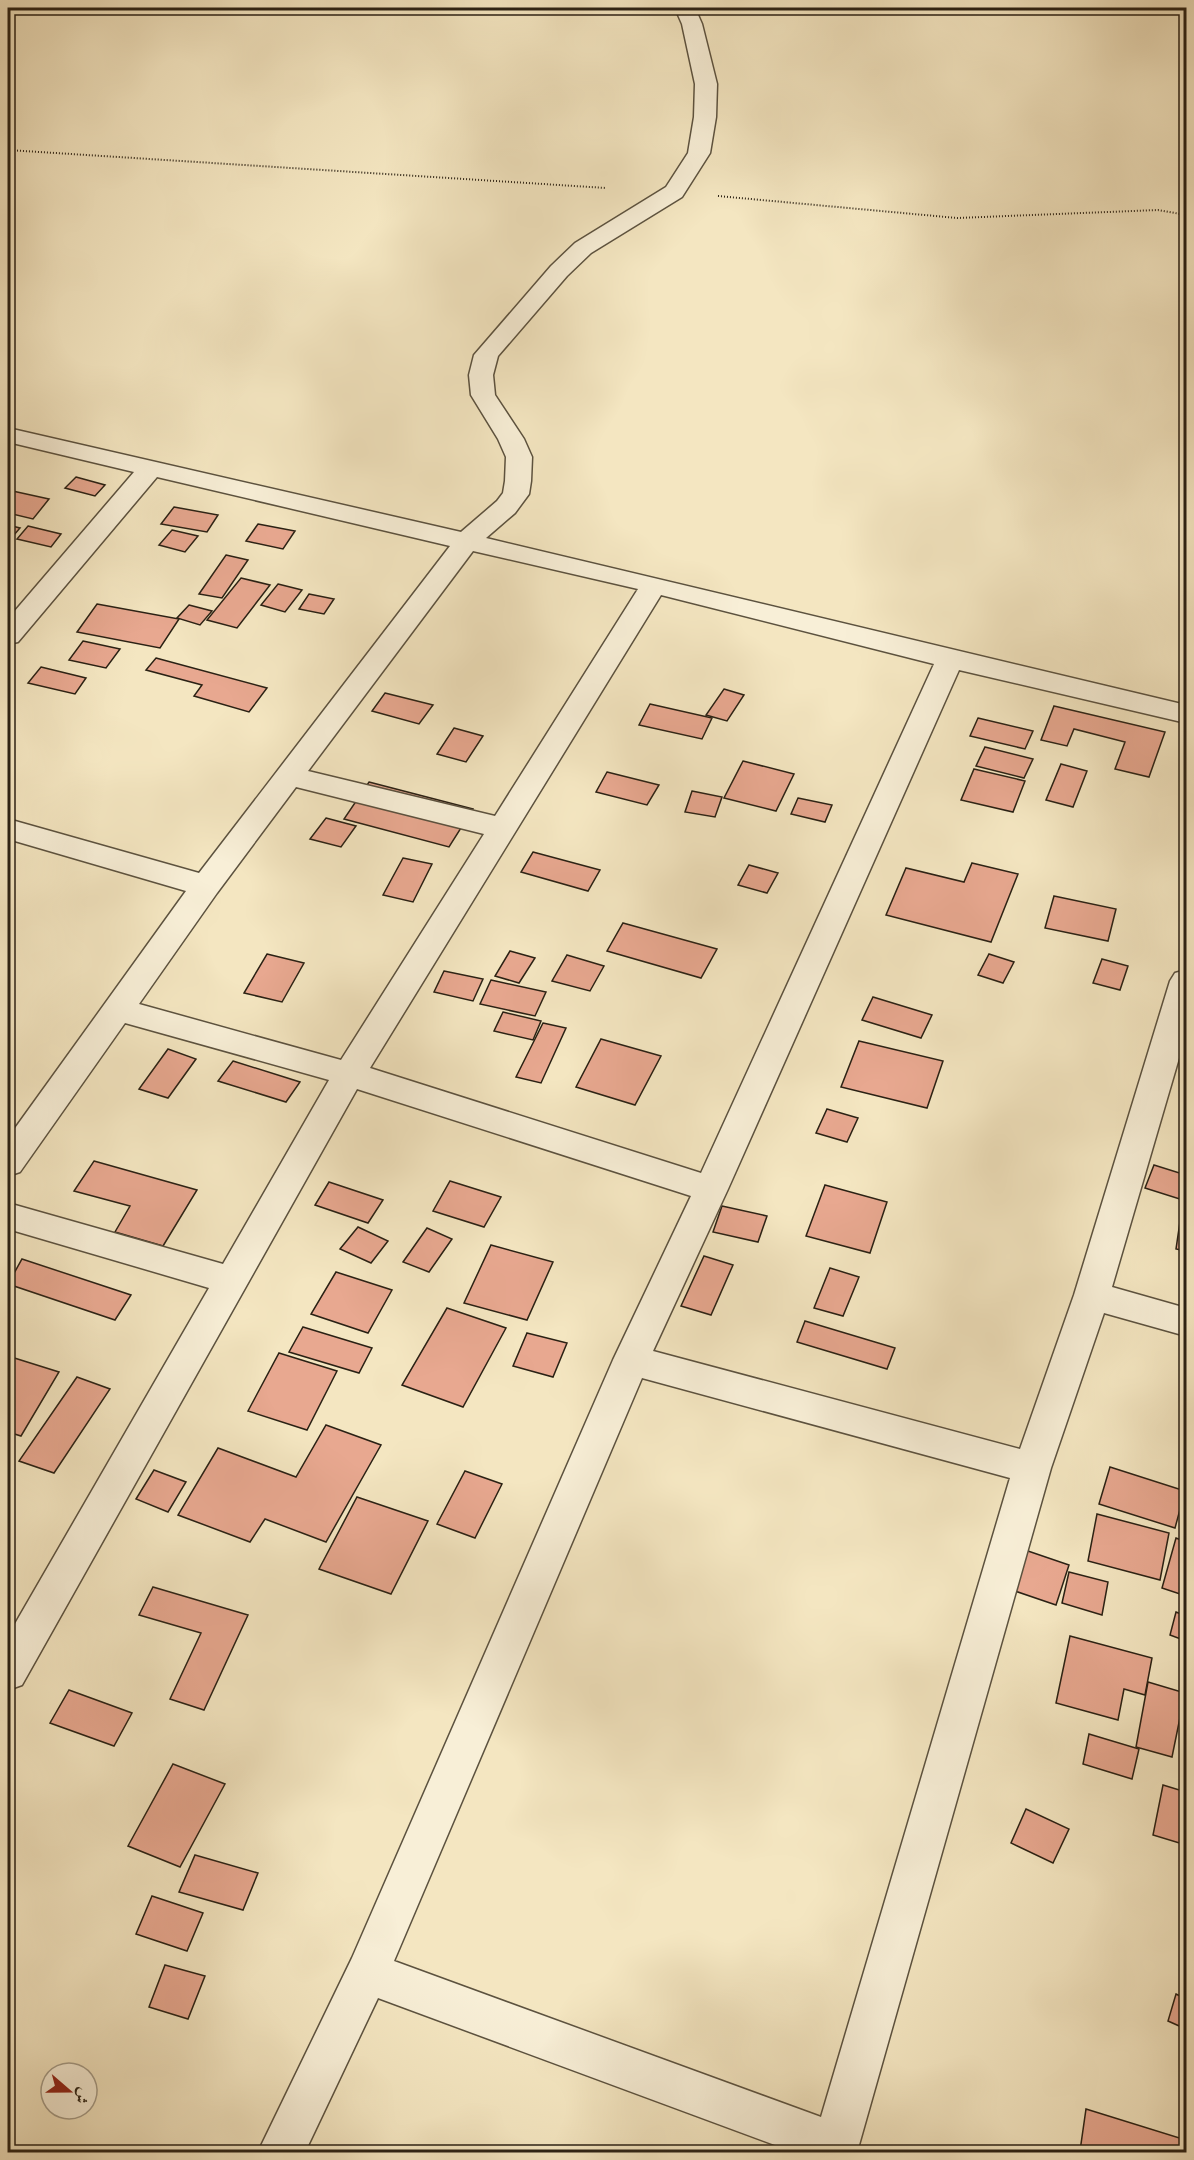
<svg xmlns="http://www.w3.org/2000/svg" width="1194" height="2160" viewBox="0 0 1194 2160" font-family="'EB Garamond',Amiri,serif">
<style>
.building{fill:#e8a890;stroke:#2a2114;stroke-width:1.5}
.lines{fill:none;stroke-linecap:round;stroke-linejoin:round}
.minor-casing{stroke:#5c523f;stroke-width:3}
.path{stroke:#2a2114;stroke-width:2;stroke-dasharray:1 2;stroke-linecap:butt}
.minor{fill:#f8efd7;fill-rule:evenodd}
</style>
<rect width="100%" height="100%" fill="#f4e6c1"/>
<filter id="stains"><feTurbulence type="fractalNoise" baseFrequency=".00333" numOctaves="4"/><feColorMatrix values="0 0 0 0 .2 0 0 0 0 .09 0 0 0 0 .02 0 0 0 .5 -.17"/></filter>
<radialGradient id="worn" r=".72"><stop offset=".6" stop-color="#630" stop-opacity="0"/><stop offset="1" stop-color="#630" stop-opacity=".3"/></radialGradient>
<g class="building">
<polygon points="76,477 105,485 95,496 65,488"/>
<polygon points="8,490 49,499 33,519 8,513"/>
<polygon points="174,507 218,515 207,532 161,524"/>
<polygon points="258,524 295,531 283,549 246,541"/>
<polygon points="8,525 20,528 8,542"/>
<polygon points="28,526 61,534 51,547 17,539"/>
<polygon points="172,530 198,536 185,552 159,545"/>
<polygon points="226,555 248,560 222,598 199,594"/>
<polygon points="241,578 270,585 237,628 207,620"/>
<polygon points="278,584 302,590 285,612 261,605"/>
<polygon points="309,594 334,599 324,614 299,609"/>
<polygon points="97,604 179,619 160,648 77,632"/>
<polygon points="189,605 212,611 200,625 177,618"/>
<polygon points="83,641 120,649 106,668 69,660"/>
<polygon points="156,658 267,688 249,712 194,696 202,685 146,670"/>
<polygon points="41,667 86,678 75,694 28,683"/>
<polygon points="724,689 744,695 727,721 706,715"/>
<polygon points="385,693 433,705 419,724 372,711"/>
<polygon points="650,704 712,718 702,739 639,725"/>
<polygon points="1054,706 1165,732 1149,777 1115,769 1125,742 1074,729 1067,746 1041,740"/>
<polygon points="978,718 1033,731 1025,749 970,736"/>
<polygon points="454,728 483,736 466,762 437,754"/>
<polygon points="985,747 1033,759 1024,778 976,766"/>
<polygon points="743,761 794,774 776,811 724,798"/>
<polygon points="1061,764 1087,771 1073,807 1046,800"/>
<polygon points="974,769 1025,781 1013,812 961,800"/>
<polygon points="607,772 659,785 647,805 596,792"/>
<polygon points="369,782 473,809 449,847 344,819"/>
<polygon points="692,791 722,797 715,817 685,812"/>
<polygon points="798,798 832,805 825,822 791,814"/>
<polygon points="326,818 356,826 341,847 310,839"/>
<polygon points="533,852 600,870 588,891 521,872"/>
<polygon points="403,858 432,864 413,902 383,895"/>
<polygon points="972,863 1018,874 991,942 886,915 906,868 964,882"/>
<polygon points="749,865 778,873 767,893 738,885"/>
<polygon points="1054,896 1116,909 1108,941 1045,928"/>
<polygon points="623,923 717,949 701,978 607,951"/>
<polygon points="510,951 535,958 519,983 495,976"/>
<polygon points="267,954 304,963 282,1002 244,993"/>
<polygon points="989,954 1014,962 1003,983 978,975"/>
<polygon points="567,955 604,966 590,991 552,981"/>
<polygon points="1102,959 1128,966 1120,990 1093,983"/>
<polygon points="444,971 483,979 473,1001 434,992"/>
<polygon points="491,980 546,992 535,1016 480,1004"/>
<polygon points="873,997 932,1015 921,1038 862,1020"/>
<polygon points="503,1012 541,1021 533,1040 494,1031"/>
<polygon points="543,1023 566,1028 541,1083 516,1077"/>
<polygon points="601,1039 661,1056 635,1105 576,1087"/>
<polygon points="859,1041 943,1061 927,1108 841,1087"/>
<polygon points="168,1049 196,1059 168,1098 139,1089"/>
<polygon points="233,1061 300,1082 286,1102 218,1081"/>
<polygon points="827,1109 858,1118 847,1142 816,1133"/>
<polygon points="94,1161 197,1190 163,1246 115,1232 130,1206 74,1191"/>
<polygon points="1154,1165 1186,1175 1186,1201 1145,1188"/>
<polygon points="450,1181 501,1197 484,1227 433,1211"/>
<polygon points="329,1182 383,1200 368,1223 315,1205"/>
<polygon points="825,1185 887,1202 870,1253 806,1236"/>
<polygon points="722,1206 767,1216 758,1242 713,1232"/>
<polygon points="1181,1215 1186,1216 1186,1251 1176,1249"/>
<polygon points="358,1227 388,1241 371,1263 340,1249"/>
<polygon points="427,1228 452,1239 429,1272 403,1262"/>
<polygon points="491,1245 553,1262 527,1320 464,1303"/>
<polygon points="704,1256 733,1265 711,1315 681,1306"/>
<polygon points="22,1259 131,1295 115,1320 8,1284"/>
<polygon points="830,1268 859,1277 843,1316 814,1308"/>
<polygon points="336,1272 392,1290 368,1333 311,1314"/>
<polygon points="447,1308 506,1328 463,1407 402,1385"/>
<polygon points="805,1321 895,1348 887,1369 797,1342"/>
<polygon points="303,1327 372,1348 359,1373 289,1352"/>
<polygon points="527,1333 567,1343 553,1377 513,1366"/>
<polygon points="279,1353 337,1371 307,1430 248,1411"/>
<polygon points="8,1356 59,1372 21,1436 8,1432"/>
<polygon points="77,1377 110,1389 54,1473 19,1461"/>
<polygon points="326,1425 381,1445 326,1542 265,1519 250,1542 178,1515 218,1448 296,1477"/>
<polygon points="1110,1467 1185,1491 1175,1528 1099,1504"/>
<polygon points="154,1470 186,1482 168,1512 136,1499"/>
<polygon points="465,1471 502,1484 475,1538 437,1524"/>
<polygon points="357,1497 428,1521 391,1594 319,1569"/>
<polygon points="1097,1514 1169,1533 1160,1580 1088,1561"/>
<polygon points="1176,1538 1186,1542 1186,1596 1162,1588"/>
<polygon points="1025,1550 1069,1565 1056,1605 1012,1590"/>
<polygon points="1069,1572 1108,1582 1102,1615 1062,1603"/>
<polygon points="153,1587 248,1615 204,1710 170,1699 201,1633 139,1615"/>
<polygon points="1176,1612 1186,1616 1186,1641 1170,1635"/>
<polygon points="1070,1636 1152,1658 1145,1695 1124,1689 1118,1720 1056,1703"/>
<polygon points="1148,1682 1185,1693 1172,1757 1136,1747"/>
<polygon points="69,1690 132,1713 114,1746 50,1723"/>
<polygon points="1089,1734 1139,1749 1132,1779 1083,1764"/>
<polygon points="173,1764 225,1784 180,1867 128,1846"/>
<polygon points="1163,1785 1186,1792 1186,1845 1153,1835"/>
<polygon points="1026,1809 1069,1829 1053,1863 1011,1843"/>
<polygon points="195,1855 258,1873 243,1910 179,1892"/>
<polygon points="152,1896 203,1913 187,1951 136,1934"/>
<polygon points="165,1965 205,1976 188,2019 149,2007"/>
<polygon points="1176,1994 1186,1999 1186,2029 1168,2021"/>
<polygon points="1086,2109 1186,2140 1186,2152 1086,2152 1080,2151"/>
</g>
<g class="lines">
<defs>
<path id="minor" d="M675,8h20l7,16 15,60 -1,33 -6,36 -28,44 -91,56 -24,23 -69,80 -5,19 2,20 29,44 8,18 -1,24 -2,13 -14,19 -29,25 700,167v18l-227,-53 -231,519 -75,162 367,98 54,-154 96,-314 5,-8 11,-3v64l-74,253 74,21v28l-82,-23 -53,155 -194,684h-63l-416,-154 -73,154h-47l94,-194 261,-598 78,-164 -334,-107 -335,596 -14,5v-54l201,-348 -201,-59v-26l215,61 106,-184 -204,-57 -105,149 -12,4v-38l178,-247 -178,-52v-20l191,54 251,-327 -293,-69 -139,165 -10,2v-25l126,-147 -126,-30v-14l453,104 36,-31 6,-8 2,-12 1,-24 -8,-18 -27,-44 -2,-20 5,-20 77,-89 24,-23 91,-56 22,-34 6,-36 1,-33 -13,-60zM473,551l165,38 -143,227 -187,-45zM661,595l273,69 -233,509 -331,-105zM296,787l188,47 -143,226 -202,-56 78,-111zM642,1378l368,100 -189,639 -427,-156z"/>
</defs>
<use href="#minor" class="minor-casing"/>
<g class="path">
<polyline points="8,150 606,188"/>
<polyline points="718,196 957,218 1158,210 1186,215"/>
</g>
<use href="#minor" class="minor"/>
</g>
<rect width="1194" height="2160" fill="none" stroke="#f4e6c1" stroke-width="30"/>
<rect x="9" y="9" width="1176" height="2142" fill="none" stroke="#2a2114" stroke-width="3"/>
<rect x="15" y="15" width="1164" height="2130" fill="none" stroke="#2a2114" stroke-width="1.5"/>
<g transform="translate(69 2091) rotate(110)"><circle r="28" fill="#f8efd7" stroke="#a69d89" stroke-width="1.5"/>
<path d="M0-4.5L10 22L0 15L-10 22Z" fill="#8f2418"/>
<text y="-9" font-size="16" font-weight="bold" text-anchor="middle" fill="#2a2114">ش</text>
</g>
<rect width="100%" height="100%" filter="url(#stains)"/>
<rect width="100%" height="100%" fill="url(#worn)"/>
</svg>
